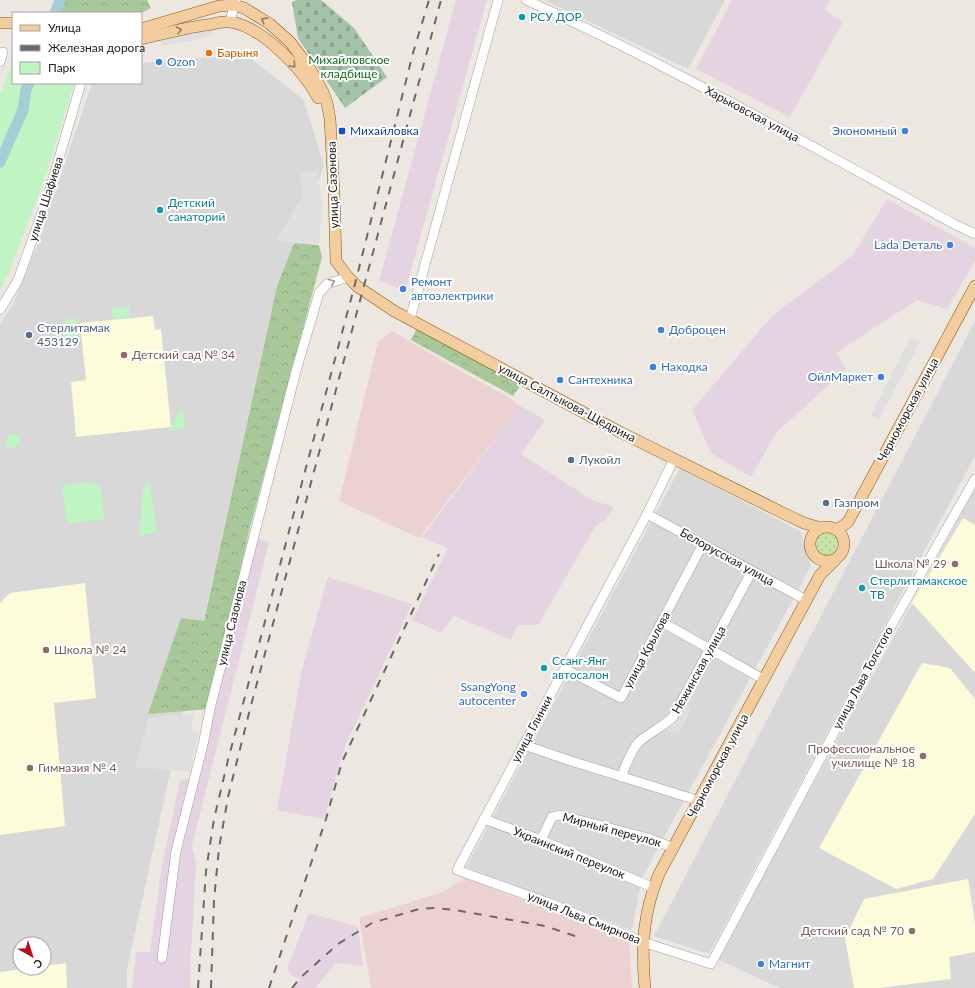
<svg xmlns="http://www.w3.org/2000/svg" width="975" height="988" viewBox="0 0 975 988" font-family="Lato,sans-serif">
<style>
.residential{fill:#d9d8d8;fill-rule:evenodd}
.commercial{fill:#ecd1d1}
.industrial{fill:#e4d4e2}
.education{fill:#fcfbda}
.grass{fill:url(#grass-dots)}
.forest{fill:url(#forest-crowns)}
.cemetery{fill:url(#cemetery-stones)}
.park{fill:#c0f4c3}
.parking{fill:#dfdfdf}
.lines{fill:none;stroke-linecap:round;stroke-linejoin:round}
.river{stroke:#a5cdd6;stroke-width:11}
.minor-casing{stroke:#9f9f9f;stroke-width:10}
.major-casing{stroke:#86590c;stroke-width:12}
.minor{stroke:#fff;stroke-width:9}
.major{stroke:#f3cc9f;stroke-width:11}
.rail{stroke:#696969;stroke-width:2;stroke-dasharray:8 8;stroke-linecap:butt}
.oneway{stroke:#927c64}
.oneway2{stroke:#989898}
.culture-dot{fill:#0f9aa8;stroke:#fff;stroke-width:1.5}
.food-dot{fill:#e8710a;stroke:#fff;stroke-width:1.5}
.shop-dot{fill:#3f7fe0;stroke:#fff;stroke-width:1.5}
.transit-dot{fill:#1a4fb4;stroke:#fff;stroke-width:1.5}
.service-dot{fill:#5c6f8a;stroke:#fff;stroke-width:1.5}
.education-dot{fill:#8d6e63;stroke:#fff;stroke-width:1.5}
.labels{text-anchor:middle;stroke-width:4;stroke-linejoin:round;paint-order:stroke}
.culture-label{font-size:12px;fill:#0d838f;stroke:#fff;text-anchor:start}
.food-label{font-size:12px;fill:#c56008;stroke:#fff;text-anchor:start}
.park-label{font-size:12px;fill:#146e18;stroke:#fff}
.shop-label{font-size:12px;fill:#366cbe;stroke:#fff;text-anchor:start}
.street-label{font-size:12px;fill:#1b1b1b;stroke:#fff}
.transit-label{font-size:12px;fill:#164399;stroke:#fff;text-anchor:start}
.service-label{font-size:12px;fill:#4e5e75;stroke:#fff;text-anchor:start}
.education-label{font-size:12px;fill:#785e54;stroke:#fff;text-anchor:start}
</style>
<defs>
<pattern id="grass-dots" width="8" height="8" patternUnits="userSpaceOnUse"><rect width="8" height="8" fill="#c8e3aa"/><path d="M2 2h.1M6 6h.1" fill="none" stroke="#abc292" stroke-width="1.8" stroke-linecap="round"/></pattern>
<pattern id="forest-crowns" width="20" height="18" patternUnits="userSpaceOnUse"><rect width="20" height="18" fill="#a8c899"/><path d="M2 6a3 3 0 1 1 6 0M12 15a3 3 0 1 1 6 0" fill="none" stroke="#90ab83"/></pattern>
<pattern id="cemetery-stones" width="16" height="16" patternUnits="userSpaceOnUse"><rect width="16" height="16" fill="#a4c3a8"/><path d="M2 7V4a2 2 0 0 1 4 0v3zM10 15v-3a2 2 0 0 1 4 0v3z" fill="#8da790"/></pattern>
</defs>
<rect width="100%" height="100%" fill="#ece8e1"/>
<g class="residential">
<polygon points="544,0 725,0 688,69"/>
<path d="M245,54l59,46 20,66 -47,120 -150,683v19h-127v-664l13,-20 24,-58 55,-163h49v-20zM20,944h24v24h-24z"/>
<polygon points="975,321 975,456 709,954 654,936"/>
<polygon points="680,468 801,532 811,566 642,878 632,930 466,867"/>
<polygon points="975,489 975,988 780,988 717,959"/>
</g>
<g class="commercial">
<polygon points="392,331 448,364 508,397 520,406 419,538 339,501 378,342"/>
<polygon points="465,878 629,940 632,988 371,988 359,918 443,892"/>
</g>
<g class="industrial">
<polygon points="456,0 487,0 405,291 379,281"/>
<polygon points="732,0 830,0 825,10 843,22 790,117 696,69"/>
<polygon points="887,199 975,248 975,261 947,309 917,300 836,353 846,369 776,433 751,477 711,453 692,410 773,315 853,255"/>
<polygon points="520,406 545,420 521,454 592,500 614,507 606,519 595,527 538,625 518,625 511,640 454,616 441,633 412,620 448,548 422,537"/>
<polygon points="248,535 269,542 192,846 196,863 190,971 190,988 132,988 136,952 150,952 162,865 180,780 191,778"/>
<polygon points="328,577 412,604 345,746 324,819 277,810 302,669"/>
<polygon points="309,913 358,927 363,966 336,963 315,988 293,988 300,979 290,974 287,968"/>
</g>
<g class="education">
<polygon points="153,316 155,330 161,329 171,427 76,437 71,382 86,380 80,323"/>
<polygon points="963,518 975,525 975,673 912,603"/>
<polygon points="85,583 96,698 54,703 65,826 0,835 0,603 10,593"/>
<polygon points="922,663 950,668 975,699 975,814 933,879 896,889 819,848"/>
<polygon points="968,879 975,923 975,952 949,957 951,979 879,988 854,988 845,938 864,899"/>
<polygon points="66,963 67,988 0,988 0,972 30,968 44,968 44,966"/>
</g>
<circle class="grass" cx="827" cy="544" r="11"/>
<g class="forest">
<polygon points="64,0 147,0 151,8 141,13 59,13"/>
<polygon points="294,243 319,245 322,257 248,535 210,709 148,714 181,618 204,621 277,286"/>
<polygon points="417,328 521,385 513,396 411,340"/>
</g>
<polygon class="cemetery" points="296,0 321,0 354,28 387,77 345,108 298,38 292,2"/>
<g class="park">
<polygon points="13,60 13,83 74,83 47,172 10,270 0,290 0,96"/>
<polygon points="129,307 130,317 113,319 112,308"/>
<path d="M76,318l3,28 -17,2c-1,-10 -1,-20 5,-29z"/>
<polygon points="182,407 185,428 169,431"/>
<polygon points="19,434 20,442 18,446 8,449 6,441 8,435"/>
<polygon points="89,482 100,487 105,519 67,524 62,485"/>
<polygon points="150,484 157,533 139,535 144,485"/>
</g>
<g class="parking">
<polygon points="214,27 214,30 205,38 162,46 161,41"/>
<polygon points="317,170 322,206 319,245 276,241 303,195 299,172"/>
<polygon points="910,338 920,342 879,419 871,415"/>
<polygon points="684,703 692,708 678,735 663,728"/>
<polygon points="194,714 191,731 198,732 190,772 135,767 149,717"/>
</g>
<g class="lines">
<g class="river">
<polyline points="55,13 60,0"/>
<polyline points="0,162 23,110 26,90 29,83"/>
</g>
<defs>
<g id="minor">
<path d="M526,0c147,67 288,148 430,225l19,9"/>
<polyline points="230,22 234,5 236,0"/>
<polyline points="0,62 3,52"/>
<polyline points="0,310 18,280 48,196 81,83"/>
<polyline points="410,319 498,0"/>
<polyline points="674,459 647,514 457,870 552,904 643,942 711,964 886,635 975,479"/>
<polyline points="647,514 806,600"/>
<polyline points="662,622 763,679"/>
<polyline points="565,669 621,698 703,544"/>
<polyline points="524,745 571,761 700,801"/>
<path d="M621,777c5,-11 9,-25 17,-34 10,-10 25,-16 35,-26l79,-146"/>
<polyline points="484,819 541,840 654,888"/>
<polyline points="541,840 552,817 560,815 648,838 674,848"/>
<polyline points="162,958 176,851 203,745 210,709 296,371 319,293 327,284 348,277"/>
</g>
<g id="major">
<polyline points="0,23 13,23"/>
<polyline points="141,29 219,6 234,5 244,8 270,24 290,42 309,67 323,92 327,103 330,119 334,193 336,261 348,277 358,287 394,311 620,432 787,515 804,523 821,528"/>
<path d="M141,39c22,-5 43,-11 65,-14 8,-1 17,-4 24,-3 32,4 74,49 88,76"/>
<circle cx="827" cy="544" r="17"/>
<polyline points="837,530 848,522 975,286"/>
<path d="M645,988c-4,-41 -2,-75 14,-114l161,-299 16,-16"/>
</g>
</defs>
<use href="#minor" class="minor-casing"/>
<use href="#major" class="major-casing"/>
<use href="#minor" class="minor"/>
<use href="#major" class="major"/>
<g class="rail">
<polyline points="198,988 206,871 214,819 228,760 355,284 413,53 429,0"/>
<polyline points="211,988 214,900 219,848 228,797 250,709 441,0"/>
<polyline points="269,988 326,819 342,762 439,554"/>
<polyline points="292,988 300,978 338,944 372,923 419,909 434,908 455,910 545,926 578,937"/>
</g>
</g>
<defs><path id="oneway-chevron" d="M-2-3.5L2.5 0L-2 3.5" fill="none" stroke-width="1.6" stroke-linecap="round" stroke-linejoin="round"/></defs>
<g class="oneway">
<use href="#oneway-chevron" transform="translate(264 20) rotate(-148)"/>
<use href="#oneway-chevron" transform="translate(179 30) rotate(-14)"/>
<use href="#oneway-chevron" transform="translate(293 65) rotate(47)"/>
</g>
<use class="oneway2" href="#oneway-chevron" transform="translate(332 282) rotate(-23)"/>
<g class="culture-dot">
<circle cx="522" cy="17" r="4"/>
<circle cx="160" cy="210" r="4"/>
<circle cx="862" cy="588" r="4"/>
<circle cx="544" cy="668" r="4"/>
</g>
<circle class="food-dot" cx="209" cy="53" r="4"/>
<g class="shop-dot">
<circle cx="159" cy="62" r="4"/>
<circle cx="905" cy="131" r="4"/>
<circle cx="950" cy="245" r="4"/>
<circle cx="403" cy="289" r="4"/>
<circle cx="661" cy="330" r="4"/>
<circle cx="653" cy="367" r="4"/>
<circle cx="881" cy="377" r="4"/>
<circle cx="560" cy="380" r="4"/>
<circle cx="524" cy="694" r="4"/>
<circle cx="761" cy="964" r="4"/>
</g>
<rect class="transit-dot" x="338" y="127" width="8" height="8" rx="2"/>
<g class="service-dot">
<circle cx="29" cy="335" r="4"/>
<circle cx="571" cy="460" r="4"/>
<circle cx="826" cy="503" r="4"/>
</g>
<g class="education-dot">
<circle cx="124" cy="355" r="4"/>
<circle cx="955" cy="564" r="4"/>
<circle cx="46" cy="650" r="4"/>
<circle cx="923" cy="756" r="4"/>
<circle cx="30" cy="768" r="4"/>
<circle cx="912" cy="931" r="4"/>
</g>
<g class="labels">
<g class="culture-label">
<text x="530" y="21">РСУ ДОР</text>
<text x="168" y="207">Детский<tspan x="168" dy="14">санаторий</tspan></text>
<text x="870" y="585">Стерлитамакское<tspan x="870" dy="14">ТВ</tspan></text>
<text x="552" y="665">Ссанг-Янг<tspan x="552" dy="14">автосалон</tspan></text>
</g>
<g class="food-label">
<text x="217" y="57">Барыня</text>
</g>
<g class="park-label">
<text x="349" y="64">Михайловское<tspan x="349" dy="14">кладбище</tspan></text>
</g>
<g class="shop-label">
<text x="167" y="66">Ozon</text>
<text x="897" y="135" text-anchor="end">Экономный</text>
<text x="942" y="249" text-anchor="end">Lada Dеталь</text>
<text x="411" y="286">Ремонт<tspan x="411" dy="14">автоэлектрики</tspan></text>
<text x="669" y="334">Доброцен</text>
<text x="661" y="371">Находка</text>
<text x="873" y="381" text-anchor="end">ОйлМаркет</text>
<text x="568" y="384">Сантехника</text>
<text x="516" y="691" text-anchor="end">SsangYong<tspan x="516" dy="14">autocenter</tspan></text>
<text x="769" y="968">Магнит</text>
</g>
<g class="street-label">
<text transform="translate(752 114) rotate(28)" y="4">Харьковская улица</text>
<text transform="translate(333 185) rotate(-92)" y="4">улица Сазонова</text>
<text transform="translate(46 199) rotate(-72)" y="4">улица Шафиева</text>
<text transform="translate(567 403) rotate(28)" y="4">улица Салтыкова-Щедрина</text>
<text transform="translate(908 410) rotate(-62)" y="4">Черноморская улица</text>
<text transform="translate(727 557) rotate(29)" y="4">Белорусская улица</text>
<text transform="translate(232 623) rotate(-76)" y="4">улица Сазонова</text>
<text transform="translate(647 650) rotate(-62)" y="4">улица Крылова</text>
<text transform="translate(699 670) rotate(-61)" y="4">Нежинская улица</text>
<text transform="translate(863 678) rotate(-62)" y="4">улица Льва Толстого</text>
<text transform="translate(532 729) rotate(-62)" y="4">улица Глинки</text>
<text transform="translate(718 766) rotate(-62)" y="4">Черноморская улица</text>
<text transform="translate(612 830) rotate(15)" y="4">Мирный переулок</text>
<text transform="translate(569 853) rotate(22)" y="4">Украинский переулок</text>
<text transform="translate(584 918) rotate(22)" y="4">улица Льва Смирнова</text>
</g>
<g class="transit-label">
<text x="350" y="135">Михайловка</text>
</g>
<g class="service-label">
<text x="37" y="332">Стерлитамак<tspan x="37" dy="14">453129</tspan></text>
<text x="579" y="464">Лукойл</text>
<text x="834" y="507">Газпром</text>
</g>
<g class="education-label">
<text x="132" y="359">Детский сад № 34</text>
<text x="947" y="568" text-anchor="end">Школа № 29</text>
<text x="54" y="654">Школа № 24</text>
<text x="915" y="753" text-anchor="end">Профессиональное<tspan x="915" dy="14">училище № 18</tspan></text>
<text x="38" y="772">Гимназия № 4</text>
<text x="904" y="935" text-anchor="end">Детский сад № 70</text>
</g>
</g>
<rect x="12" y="12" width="130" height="72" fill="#ffffff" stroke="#a4a4a4"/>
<rect x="20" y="25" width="20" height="6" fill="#f3cc9f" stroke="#a4a4a4"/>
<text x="48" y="32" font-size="12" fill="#1b1b1b">Улица</text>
<rect x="20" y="45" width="20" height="6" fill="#696969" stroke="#a4a4a4"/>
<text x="48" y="52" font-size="12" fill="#1b1b1b">Железная дорога</text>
<rect x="20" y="62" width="20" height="12" fill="#c0f4c3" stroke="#a4a4a4"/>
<text x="48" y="72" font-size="12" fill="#1b1b1b">Парк</text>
<g transform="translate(32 956) rotate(141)"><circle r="19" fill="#ffffff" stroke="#a4a4a4"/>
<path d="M0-3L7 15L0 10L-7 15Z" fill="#b61016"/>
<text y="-6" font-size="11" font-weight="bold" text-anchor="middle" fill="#1b1b1b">С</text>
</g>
</svg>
